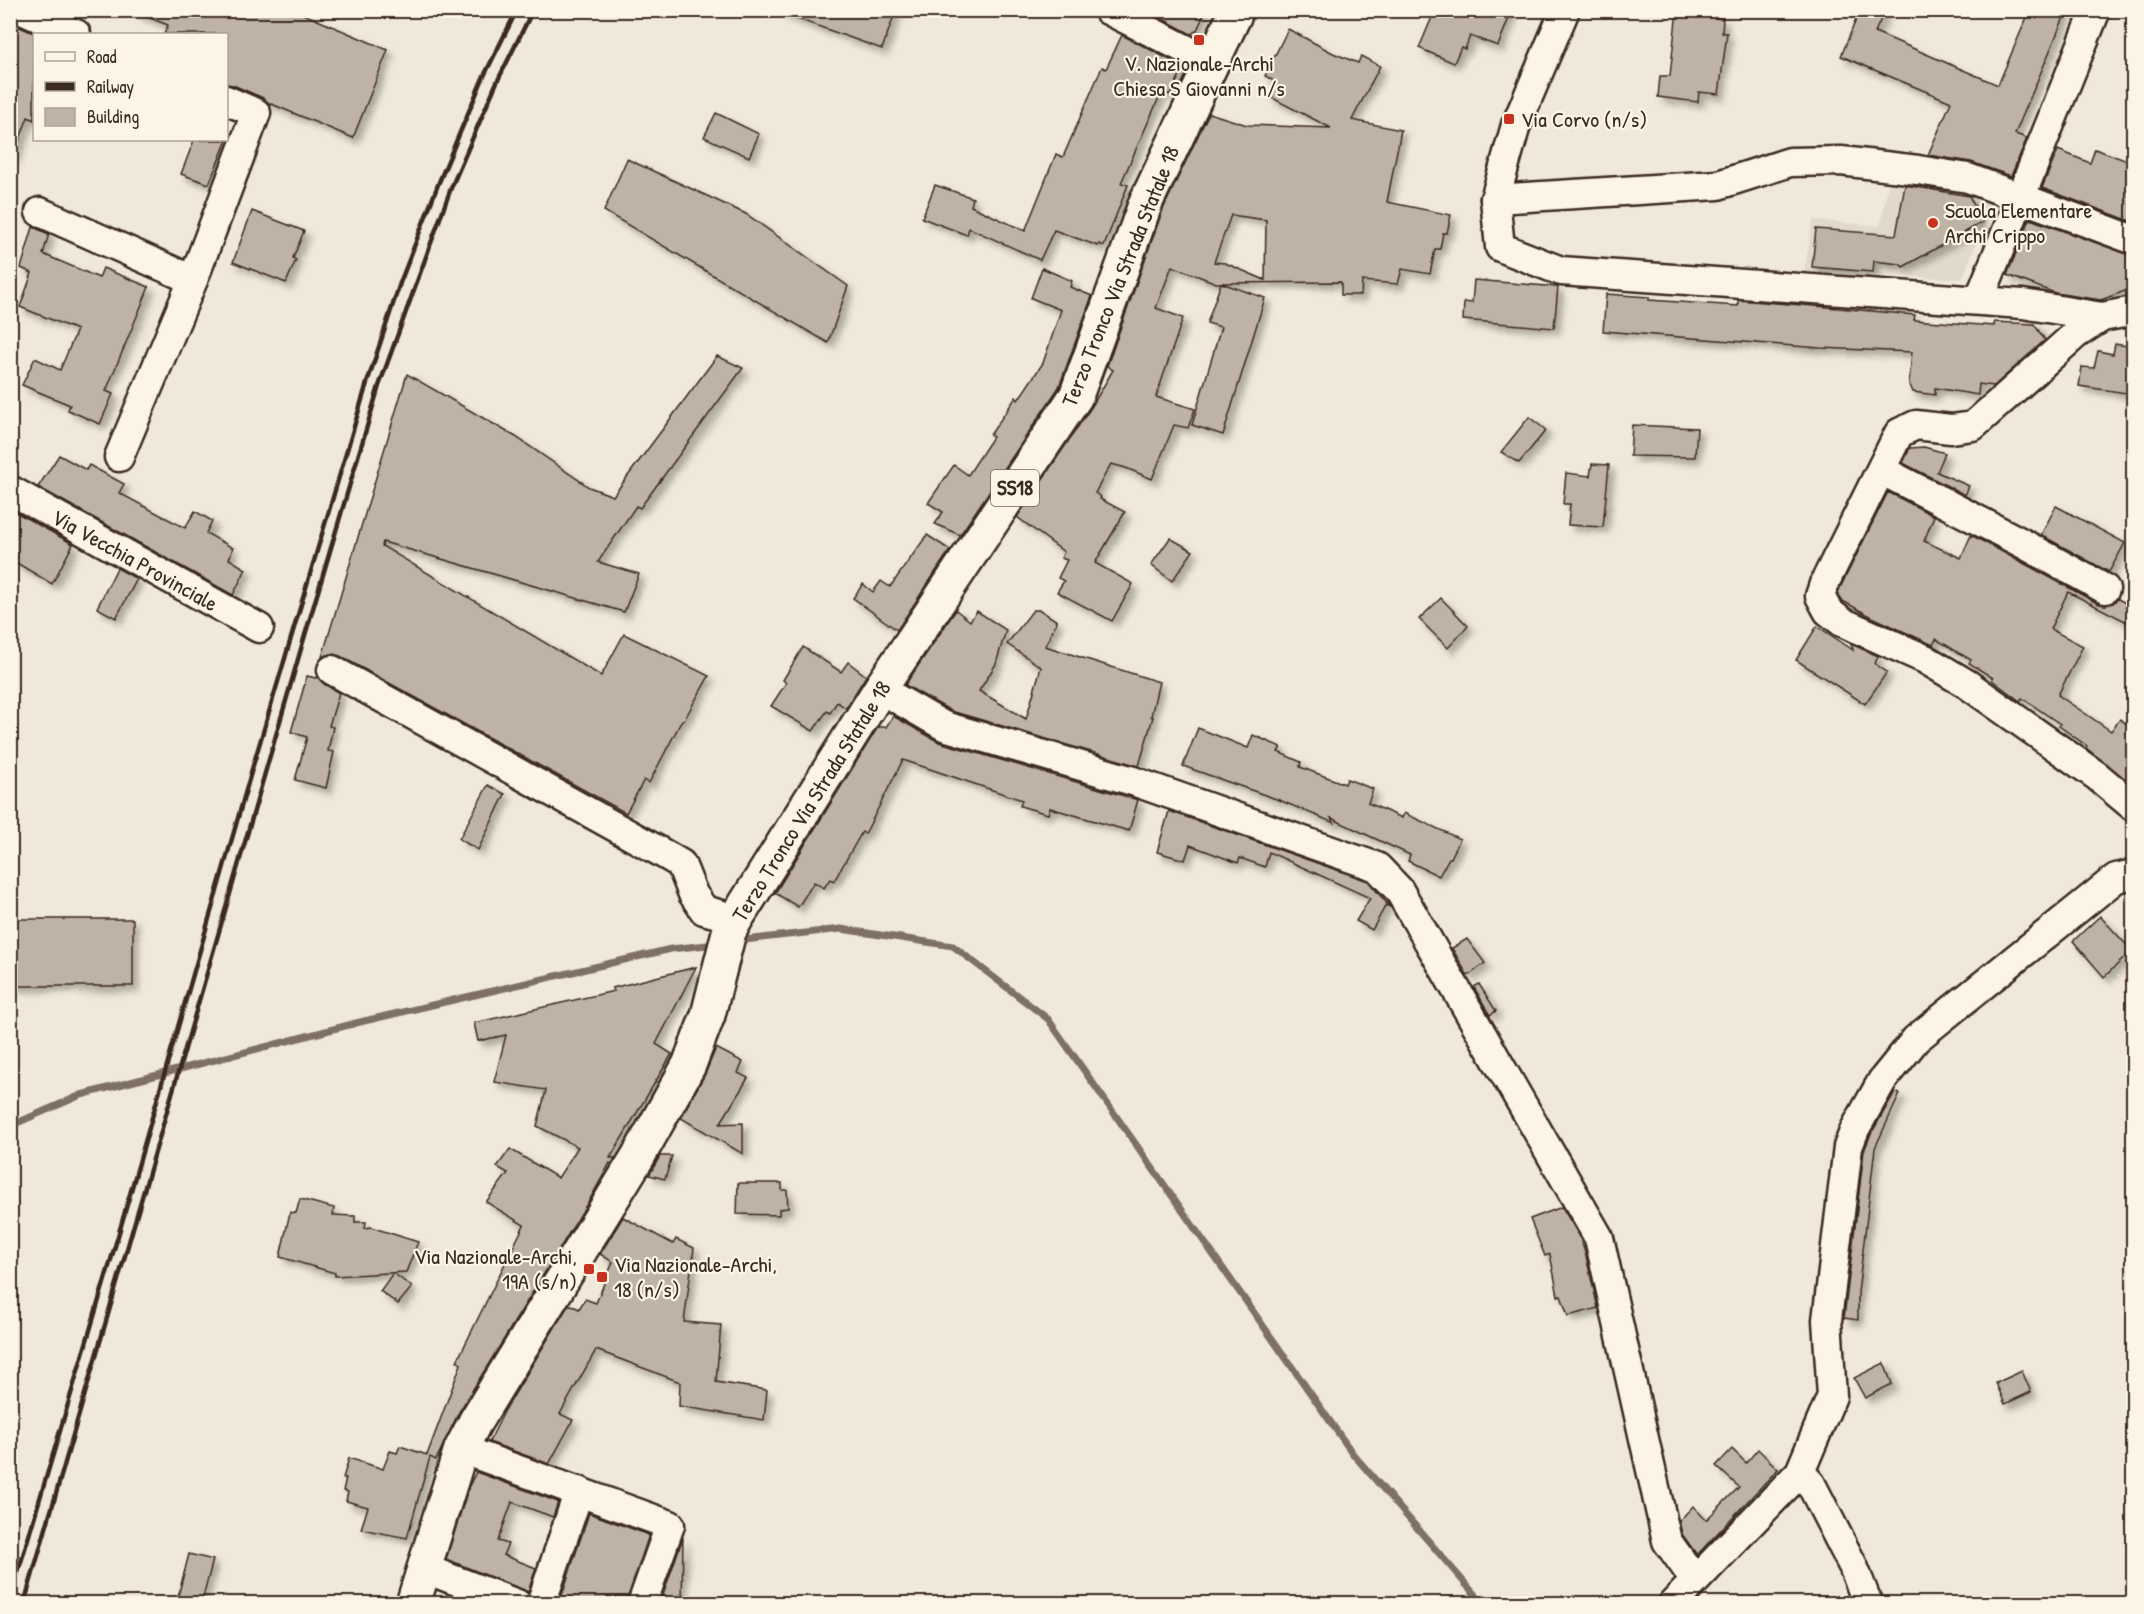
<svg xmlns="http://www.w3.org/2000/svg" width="2144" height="1614" viewBox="0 0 2144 1614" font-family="'Patrick Hand',sans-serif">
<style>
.built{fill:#e1d9c9}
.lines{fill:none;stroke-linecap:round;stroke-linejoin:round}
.stream{stroke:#7e7163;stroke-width:7}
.building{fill:#beb3a4;stroke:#3b2a1e;stroke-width:1.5;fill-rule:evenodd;filter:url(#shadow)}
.minor-casing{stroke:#3b2a1e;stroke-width:33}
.major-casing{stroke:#3b2a1e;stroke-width:38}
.minor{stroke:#fcf5e5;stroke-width:28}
.major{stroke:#fcf5e5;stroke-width:33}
.rail{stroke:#3b2a1e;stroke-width:4.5}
.poi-dot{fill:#c8321e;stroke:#fcf5e5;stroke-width:2}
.labels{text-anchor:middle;stroke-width:4.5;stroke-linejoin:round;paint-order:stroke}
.shield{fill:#fcf5e5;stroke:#75675a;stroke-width:1.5}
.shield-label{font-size:21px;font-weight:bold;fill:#3b2a1e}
.poi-label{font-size:22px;fill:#3b2a1e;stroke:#fcf5e5;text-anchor:start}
.street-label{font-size:22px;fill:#3b2a1e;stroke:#fcf5e5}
</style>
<defs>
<filter id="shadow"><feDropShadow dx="5.5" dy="5.5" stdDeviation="3" flood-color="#0004"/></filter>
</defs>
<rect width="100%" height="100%" fill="#f0e9d9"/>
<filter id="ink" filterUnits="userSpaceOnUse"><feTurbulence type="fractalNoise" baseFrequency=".0167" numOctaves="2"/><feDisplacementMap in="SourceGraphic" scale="12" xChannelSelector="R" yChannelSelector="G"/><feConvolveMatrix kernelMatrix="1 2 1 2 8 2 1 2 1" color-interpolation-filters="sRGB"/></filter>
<g filter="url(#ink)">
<polygon class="built" points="1891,172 1995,196 1962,279 1804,272 1813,220 1880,226"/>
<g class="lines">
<g class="stream">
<polyline points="736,941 841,929 953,946 1048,1019 1353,1454 1483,1604"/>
<polyline points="10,1126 81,1095 360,1022 671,949 716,944"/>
</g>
</g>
<g class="building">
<polygon points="135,10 294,10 388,50 353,138 269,103 263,98 233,85 226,84 226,34 164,34 168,25 134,12"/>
<polygon points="781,10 896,10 882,49 781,13"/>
<polygon points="1146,10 1206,10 1197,30 1191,34"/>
<polygon points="1435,10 1512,10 1498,46 1470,36 1465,49 1461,47 1454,63 1419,48"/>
<polygon points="1677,10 1698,10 1698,15 1723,19 1722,33 1727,33 1719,94 1699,92 1698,102 1658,97 1660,76 1670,76"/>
<polygon points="1860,10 1885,10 1875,32 1998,85 2030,10 2067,10 2015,134 2027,138 2011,176 1971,162 1928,155 1951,102 1841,56"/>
<polygon points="15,25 36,34 34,34 34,120 28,117 12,160 10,159 10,35"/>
<path d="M1288,29l45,24 25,10 3,-7 19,10 -28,54 49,10 -14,72 64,13 -4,18h-4l-3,16h-5l-5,25 -28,-5 -4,15 -36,-3 -1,14h-20v-13l-125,1 -44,-17 -16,42 27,10 -27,79 39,12 -7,19 -14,-3 -22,54 -26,-11 -15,-4 -16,29 6,4 -1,2 25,13 -30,51 38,21 -21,37 -55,-29 7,-11 -6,-3 9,-18 -6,-2 3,-6 -47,-35 75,-111 21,-36 -6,-4 56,-157 46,-96 38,12 84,3 -61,-31 6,-15 -11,-6zM1231,215l35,5 -1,60 -40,-17 -11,-1z"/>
<polygon points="1122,35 1184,67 1170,95 1162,91 1121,183 1128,185 1104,246 1099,244 1098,246 1054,230 1040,260 969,228 967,235 922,218 935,185 973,198 971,206 1025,231 1056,154 1063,157 1102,67 1106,69"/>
<polygon points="716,113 759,134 749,157 704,137"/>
<polygon points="194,140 227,140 209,184 181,174"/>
<polygon points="2095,149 2133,163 2133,222 2042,188 2058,150 2090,163"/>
<polygon points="627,159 746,214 848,286 828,343 604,211"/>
<polygon points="1905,185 1969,196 1983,222 1903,267 1900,264 1874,261 1873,272 1812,267 1816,229 1896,235"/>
<polygon points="252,211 304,231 293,258 296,260 286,283 233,262"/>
<polygon points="2030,219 2133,256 2133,288 2101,300 2055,293 2007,275"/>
<polygon points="33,227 49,234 43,254 99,278 103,268 149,287 106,391 113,394 100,424 68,410 70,405 22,385 35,358 60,370 77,330 20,307 32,273 21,268"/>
<polygon points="1042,268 1072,281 1070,287 1092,296 1059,387 960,535 935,524 943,512 928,503 954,465 968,475 993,437 990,435 1016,397 1018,400 1043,363 1061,310 1031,298"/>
<polygon points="1474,280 1558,287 1554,328 1463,320 1464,302 1472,303"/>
<polygon points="1221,283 1265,298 1223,435 1192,425 1221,327 1207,323"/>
<polygon points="1606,294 1649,297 1649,300 1738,306 1738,300 1827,307 1915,315 1914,320 1994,326 1994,322 2034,324 2045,340 1994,386 1979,384 1978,395 1935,388 1935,395 1913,392 1909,383 1912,352 1820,348 1603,331"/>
<polygon points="2115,344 2133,347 2133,394 2079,386 2082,367 2094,368 2098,351 2113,354"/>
<polygon points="717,356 743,368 640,508 636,506 598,562 639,574 624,612 383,542 382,546 601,676 624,634 709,676 684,720 682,720 649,783 644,780 626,813 340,656 331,654 322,657 407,374 516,437 589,487 613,496"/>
<polygon points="1529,417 1546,430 1519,463 1501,452"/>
<polygon points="1632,425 1697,428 1695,457 1630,456"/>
<polygon points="1924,447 1945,453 1937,472 1969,486 1965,495 1903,463 1910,448"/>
<polygon points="59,455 86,470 89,465 124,484 119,493 185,528 195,511 212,521 206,533 233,548 229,559 246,569 233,595 38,487"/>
<polygon points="1592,464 1609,465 1603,527 1568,525 1570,504 1563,504 1566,473 1590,476"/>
<polygon points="1888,492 1934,516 1924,541 1961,558 1971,535 2097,603 2106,605 2113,603 2118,599 2133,607 2127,622 2068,592 2050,629 2083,646 2058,695 2111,731 2120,719 2133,729 2133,785 2086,748 2087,746 2059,726 2060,724 2022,698 2020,701 1992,680 1993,678 1969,663 1971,660 1936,639 1933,645 1868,615 1841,600 1838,594 1839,590"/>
<polygon points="2056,506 2125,543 2109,572 2041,535"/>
<polygon points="10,509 73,544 52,584 10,559"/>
<polygon points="927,535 950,550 897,630 853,598 863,584 873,592 881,581 890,587"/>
<polygon points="1170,538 1193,551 1172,581 1151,565"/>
<polygon points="117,568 137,579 116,618 97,608"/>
<polygon points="1441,598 1468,626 1448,648 1419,619"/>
<polygon points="956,610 970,621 977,611 1006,630 996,664 979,691 1026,719 1041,667 1007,644 1033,610 1040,610 1057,621 1045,646 1159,682 1151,716 1153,717 1139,766 951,711 905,685"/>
<polygon points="1817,626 1853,650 1851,644 1878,656 1875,664 1887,672 1865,704 1796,660"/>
<polygon points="803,647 841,672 848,662 866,676 846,708 837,702 830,713 827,711 813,731 771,706 786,683 783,680"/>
<polygon points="317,675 324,684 339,693 329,726 333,727 328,751 334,752 326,788 295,780 307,737 291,732 307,676 316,678"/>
<polygon points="893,716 939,742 1138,800 1129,831 1050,808 1048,814 1020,806 1022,800 903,760 865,834 862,832 834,881 830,879 824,888 814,882 798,907 775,893 878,727 886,727"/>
<polygon points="1198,728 1248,748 1253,735 1281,747 1278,752 1301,762 1300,767 1345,784 1347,779 1373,789 1368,803 1402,818 1404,813 1460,839 1451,858 1449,858 1439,876 1408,861 1410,855 1331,818 1334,823 1279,800 1183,766"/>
<polygon points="488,785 505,794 478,850 459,839"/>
<polygon points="1169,811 1368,881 1390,907 1386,905 1372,930 1356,921 1370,898 1269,852 1265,867 1240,858 1238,863 1190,845 1185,860 1157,852"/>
<polygon points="2100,916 2132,951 2104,977 2073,941"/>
<rect x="10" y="919" width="123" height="67"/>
<polygon points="1467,939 1485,963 1468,976 1452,948"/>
<polygon points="696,967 656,1044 672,1054 610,1158 615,1158 612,1164 610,1163 590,1199 459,1412 436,1460 430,1457 407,1538 361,1529 368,1507 346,1501 348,1492 343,1491 346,1478 343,1478 349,1458 383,1469 390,1451 397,1453 400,1446 427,1455 461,1364 457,1361 524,1225 486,1202 508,1173 497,1167 510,1149 558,1178 578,1147 537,1126 546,1090 494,1082 506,1035 478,1041 474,1023 614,991 612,988"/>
<polygon points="1479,984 1496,1011 1490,1015 1474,987"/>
<polygon points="716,1048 743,1062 738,1073 748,1078 720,1124 743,1123 743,1154 681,1118 705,1074"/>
<polygon points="1895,1092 1900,1094 1875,1148 1858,1293 1858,1320 1844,1318 1864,1151 1870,1136"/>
<polygon points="660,1156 672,1156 665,1179 649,1175"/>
<polygon points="738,1183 782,1183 782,1190 787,1190 788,1208 779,1209 779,1215 737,1214"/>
<polygon points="300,1199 334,1208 333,1215 355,1216 355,1222 366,1222 365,1228 371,1227 418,1242 406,1272 335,1276 335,1273 280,1257 290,1212 296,1213"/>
<polygon points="1562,1207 1580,1237 1586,1256 1598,1308 1568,1316 1561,1296 1558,1296 1550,1254 1545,1256 1530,1219"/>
<polygon points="623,1217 673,1244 676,1239 694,1248 684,1322 721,1325 716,1382 767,1390 764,1420 679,1406 680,1382 596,1350 560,1414 573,1420 549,1464 489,1442 505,1410 569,1304 579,1309 585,1299 596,1303 613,1262 600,1254"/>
<polygon points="393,1273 412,1287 398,1304 380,1291"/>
<polygon points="1884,1363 1892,1384 1865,1398 1854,1378"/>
<polygon points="2022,1371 2031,1392 2005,1404 1996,1383"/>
<polygon points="1732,1449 1746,1463 1758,1449 1778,1469 1697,1555 1682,1534 1679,1521 1693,1506 1706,1520 1739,1487 1716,1466"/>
<polygon points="476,1472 558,1502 553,1517 512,1502 498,1541 508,1544 503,1555 536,1568 528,1592 446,1559 469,1486"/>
<polygon points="589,1513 649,1535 626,1604 559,1604"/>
<polygon points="683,1537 682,1604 660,1604"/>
<polygon points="189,1554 213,1560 201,1604 176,1604"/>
</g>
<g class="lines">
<defs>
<g id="minor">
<polyline points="22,10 76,34"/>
<polyline points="1108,10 1211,62"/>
<polyline points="1565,10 1516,125 1495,199 1500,247 1561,271 2023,304 2102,317 2134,311"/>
<polyline points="1495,199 1718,185 1790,162 1841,161 1918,170 1968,178 2134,240"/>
<polyline points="40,212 193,280"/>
<polyline points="1979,300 2096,10"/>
<polyline points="2102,317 2076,334 1973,426 1951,429 1916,425 1899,433 1824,584 1820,596 1828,611 1842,622 1925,659 1967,684 2097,776 2134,807"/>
<polyline points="119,457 193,280 256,113 226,100"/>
<polyline points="1881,470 2022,543 2105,589"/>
<polyline points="10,490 259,628"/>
<polyline points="332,670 657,850 681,864 693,894 704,910 736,919"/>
<polyline points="880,689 944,726 1133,781 1377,867 1399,890 1599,1238 1667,1541 1695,1580"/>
<polyline points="461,1449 670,1525 642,1604"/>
<polyline points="1800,1472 1811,1484 1853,1566 1868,1604"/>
<polyline points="423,1568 517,1604"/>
<polyline points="541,1604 579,1491"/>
<polyline points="1673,1604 1800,1472 1832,1396 1827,1320 1848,1147 1855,1129 1882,1081 1916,1039 2116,878 2134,874"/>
</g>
<polyline id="major" points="413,1604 461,1449 475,1422 639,1155 689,1065 708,1015 729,932 736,919 880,689 1076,396 1146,202 1237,10"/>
</defs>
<use href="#minor" class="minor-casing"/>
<use href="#major" class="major-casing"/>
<use href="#minor" class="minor"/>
<use href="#major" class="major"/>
<g class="rail">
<polyline points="10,1599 118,1236 252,769 367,383 400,283 439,182 483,78 517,10"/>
<polyline points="24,1604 303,642 379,386 451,188 496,84 533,10"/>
</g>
</g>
</g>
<g class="poi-dot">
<rect x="1193" y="34" width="12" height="12" rx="3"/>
<rect x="1503" y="113" width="12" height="12" rx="3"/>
<circle cx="1933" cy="223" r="6"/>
<rect x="583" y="1263" width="12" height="12" rx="3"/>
<rect x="596" y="1271" width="12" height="12" rx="3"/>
</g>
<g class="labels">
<rect class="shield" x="991" y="470" width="48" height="36" rx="4.5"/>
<g class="shield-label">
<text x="1015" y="495">SS18</text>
</g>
<g class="poi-label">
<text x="1199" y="71" text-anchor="middle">V. Nazionale-Archi<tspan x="1199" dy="25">Chiesa S Giovanni n/s</tspan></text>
<text x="1521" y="127">Via Corvo (n/s)</text>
<text x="1945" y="218">Scuola Elementare<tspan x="1945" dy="25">Archi Crippo</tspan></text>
<text x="577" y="1264" text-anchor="end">Via Nazionale-Archi,<tspan x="577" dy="25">19A (s/n)</tspan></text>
<text x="614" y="1272">Via Nazionale-Archi,<tspan x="614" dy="25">18 (n/s)</tspan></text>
</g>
<g class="street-label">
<text transform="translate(1120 276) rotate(-68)" y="8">Terzo Tronco Via Strada Statale 18</text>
<text transform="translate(135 560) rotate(29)" y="8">Via Vecchia Provinciale</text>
<text transform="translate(811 801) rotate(-58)" y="8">Terzo Tronco Via Strada Statale 18</text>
</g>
</g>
<rect width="2144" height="1614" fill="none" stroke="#fcf5e5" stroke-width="36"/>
<rect x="18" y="18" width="2108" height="1578" fill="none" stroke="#3b2a1e" stroke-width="2" filter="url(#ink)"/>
<rect x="33" y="33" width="195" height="108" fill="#fcf5e5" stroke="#afa495" stroke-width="1.5"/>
<rect x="45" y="52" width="30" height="9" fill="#fcf5e5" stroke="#afa495" stroke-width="1.5"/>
<text x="87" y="63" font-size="18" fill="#3b2a1e">Road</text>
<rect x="45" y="82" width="30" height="9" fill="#3b2a1e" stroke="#afa495" stroke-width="1.5"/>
<text x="87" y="93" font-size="18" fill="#3b2a1e">Railway</text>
<rect x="45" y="108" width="30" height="18" fill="#beb3a4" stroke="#afa495" stroke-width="1.5"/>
<text x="87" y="123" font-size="18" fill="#3b2a1e">Building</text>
</svg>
